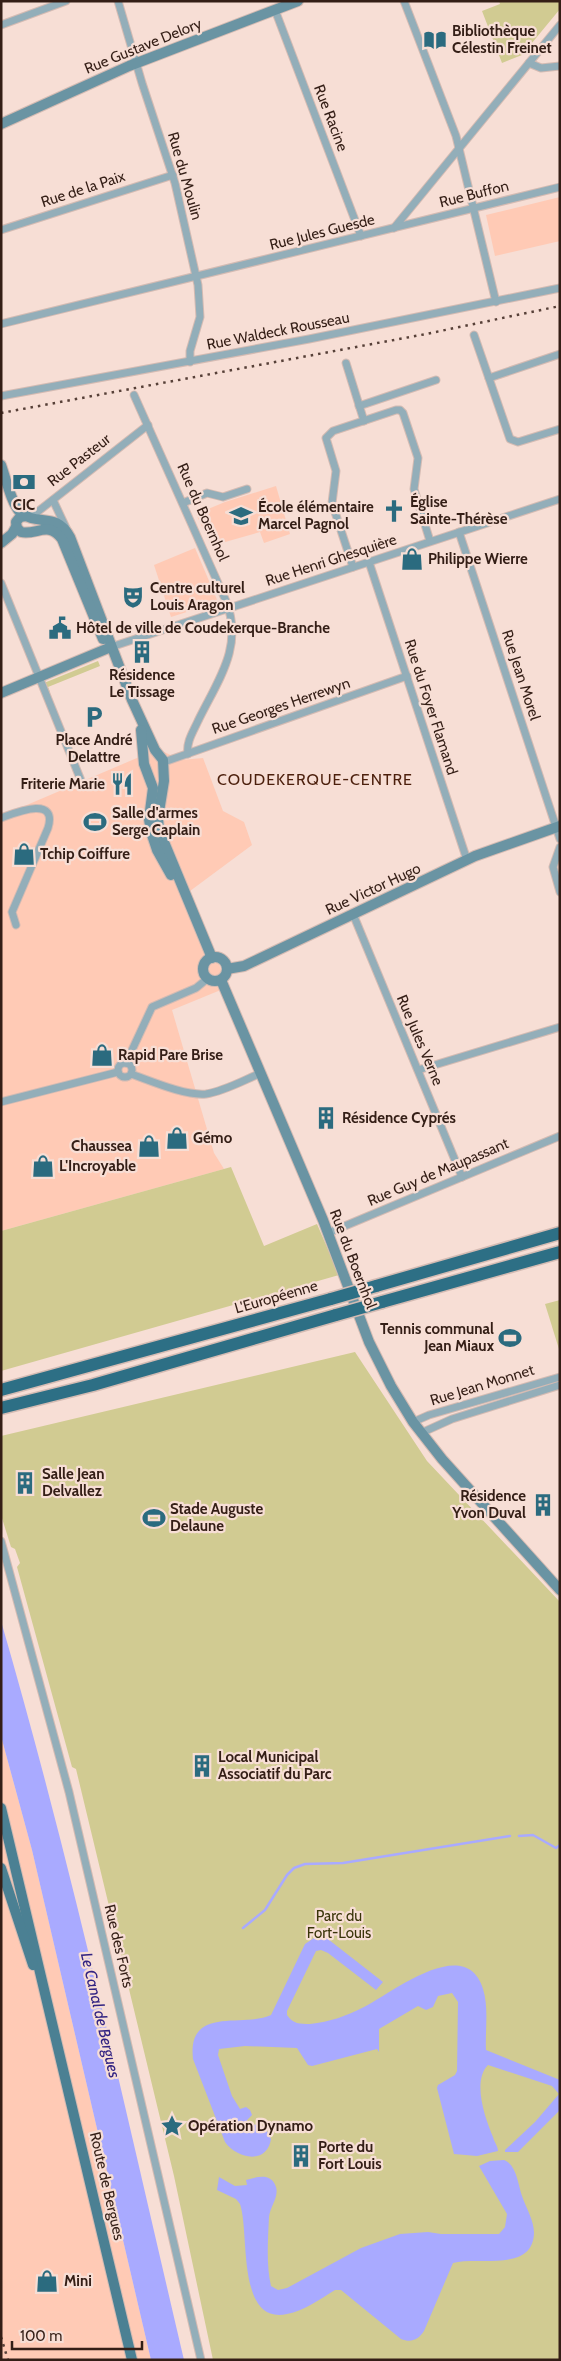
<svg xmlns="http://www.w3.org/2000/svg" width="561" height="2361" viewBox="0 0 561 2361" font-family="Cabin,sans-serif">
<style>
.built{fill:#ffcab5}
.green{fill:#d1cb92}
.water{fill:#a9aaff}
.lines{fill:none;stroke-linecap:round;stroke-linejoin:round}
.stream{stroke:#a9aaff;stroke-width:2.5}
.street-casing{stroke:#d4bbb3;stroke-width:9}
.secondary-casing{stroke:#d4bbb3;stroke-width:12}
.primary-casing{stroke:#d4bbb3;stroke-width:12}
.highway-casing{stroke:#d4bbb3;stroke-width:15}
.street{stroke:#93aeb9;stroke-width:7}
.secondary{stroke:#6a94a3;stroke-width:10}
.primary{stroke:#4b8093;stroke-width:10}
.highway{stroke:#2d6f85;stroke-width:12}
.rail{stroke:#574038;stroke-width:2.5;stroke-dasharray:2.5 5;stroke-linecap:butt}
.highway-bridge-casing{stroke:#d4bbb3;stroke-width:15;stroke-linecap:butt}
.highway-bridge{stroke:#2d6f85;stroke-width:12}
.labels{text-anchor:middle;stroke-width:4.5;stroke-linejoin:round;paint-order:stroke}
.poi-label{font-size:15px;font-weight:bold;fill:#341e16;stroke:#f7ded5;text-anchor:start}
.street-label{font-size:15px;fill:#341e16;stroke:#f7ded5}
.park-label{font-size:15px;fill:#393409;stroke:#f7ded5}
.neighbourhood-label{font-size:16px;letter-spacing:1px;fill:#4c1f0c;stroke:#f7ded5}
.water-label{font-size:16px;font-style:italic;fill:#322382;stroke:#f7ded5}
</style>
<rect width="100%" height="100%" fill="#f7ded5"/>
<g class="built">
<polygon points="560,197 560,241 495,256 486,215"/>
<polygon points="276,486 290,534 264,543 260,532 211,546 196,514 225,502"/>
<polygon points="195,548 218,602 171,617 154,565"/>
<polygon points="158,749 181,760 203,758 223,811 244,822 252,845 190,891 228,987 172,1010 214,1153 224,1169 1,1231 1,816"/>
<polygon points="1,1736 32,1850 151,2360 1,2360"/>
</g>
<g class="green">
<polygon points="499,1 560,1 560,9 522,55 502,63 482,11 500,4"/>
<polygon points="98,661 100,666 48,687 50,692 48,693 44,683"/>
<polygon points="231,1167 264,1246 317,1224 339,1275 1,1371 1,1231"/>
<polygon points="560,1300 560,1349 559,1349 545,1304"/>
<polygon points="355,1352 427,1461 560,1602 560,2360 213,2360 174,2176 76,1769 72,1767 17,1567 20,1563 15,1549 11,1547 1,1515 1,1436"/>
</g>
<g class="water">
<path d="M1,1621c71,244 125,492 183,739h-33l-119,-510 -31,-114z"/>
<path d="M324,1936l59,46 -7,8 -48,-37 -7,-3 -5,1 -29,60v4c6,9 13,9 23,9 20,-2 36,-8 54,-17 28,-14 102,-74 119,-18 6,19 2,41 3,61l74,30v30l-42,42h-13v-2l30,-28 24,-28 -7,-8 -64,-21c-16,16 -3,53 5,72 1,5 5,9 5,14l-21,5 -23,-2 -17,-66 1,-3 17,-10 2,-4 1,-69 -6,-9 -14,3 -5,11 -7,3 -8,-4 -39,23v23l-2,-3 -65,17 -4,-1 -11,-17 -52,-2 -26,3 -1,6 14,41 8,13 6,-2 4,3 2,5 -5,5 1,3 17,4 6,12c-4,26 -34,20 -46,3l-32,-83c-6,-54 50,-31 78,-44l34,-71 9,-6z"/>
<path d="M504,2160c13,5 14,25 18,36 4,12 12,24 12,37 -1,40 -57,23 -81,30l-29,68c-6,9 -13,12 -23,8l-60,-49h-6c-15,9 -31,21 -48,24 -51,11 -37,-81 -47,-110l-4,-5 -19,-9 2,-13 16,9 12,-1 -1,-5c11,-3 25,-8 30,7 3,10 -6,20 -7,30 -1,22 -3,48 2,69l7,4 9,-2 74,-40 39,-14 28,-2 13,2h58l6,-7 2,-13 -28,-48 11,-5z"/>
</g>
<g class="lines">
<g class="stream">
<polyline points="519,1836 533,1835 556,1848 560,1845"/>
<polyline points="243,1928 265,1910 287,1875 294,1868 305,1864 343,1863 510,1836"/>
</g>
<defs>
<g id="street">
<polyline points="118,1 142,83 175,183 198,285 200,317 190,351 190,362"/>
<polyline points="404,1 456,136 496,302"/>
<polyline points="275,10 361,236"/>
<polyline points="1,25 66,1"/>
<polyline points="529,63 541,68 560,66"/>
<polyline points="394,228 560,25"/>
<polyline points="1,230 173,175"/>
<polyline points="1,324 560,187"/>
<polyline points="474,335 510,439 518,442 560,429"/>
<polyline points="346,363 364,421"/>
<polyline points="489,378 560,354"/>
<path d="M134,395l92,206c18,46 -8,79 -28,120 -5,11 -12,21 -10,33"/>
<polyline points="1,396 309,339 560,288"/>
<polyline points="359,406 436,380"/>
<polyline points="53,500 67,530"/>
<polyline points="183,503 207,493 223,497 247,489"/>
<polyline points="28,517 36,513 148,425"/>
<polyline points="459,532 560,839"/>
<polyline points="369,562 467,860"/>
<polyline points="353,567 332,503 336,471 326,438 333,431 396,410 400,410 403,413 418,458 414,489 430,541"/>
<polyline points="1,583 82,783"/>
<polyline points="111,647 560,499"/>
<polyline points="164,762 407,676"/>
<path d="M1,818c14,-5 57,-23 47,10l-36,84 4,13"/>
<polyline points="560,847 553,867 560,892"/>
<polyline points="353,914 462,1177"/>
<polyline points="126,1063 152,1007 196,988 207,979"/>
<circle cx="125" cy="1070" r="7"/>
<polyline points="418,1070 560,1027"/>
<path d="M131,1074c20,7 54,22 75,20 19,-3 38,-14 55,-21"/>
<polyline points="1,1102 118,1072"/>
<polyline points="328,1233 560,1136"/>
<polyline points="413,1422 429,1415 560,1377"/>
<polyline points="421,1433 452,1419 560,1385"/>
<polyline points="1,1541 69,1792 201,2360"/>
</g>
<g id="secondary">
<polyline points="1,124 129,66 298,1"/>
<path d="M1,465c4,11 11,40 19,47 17,15 36,-1 50,25l62,163 23,50 8,10 1,21 -6,37 1,12 53,128"/>
<path d="M26,516l-6,1 -4,5 1,6 4,4c15,4 27,-12 41,7l41,100"/>
<polyline points="1,543 12,534 16,527"/>
<polyline points="1,693 111,647"/>
<polyline points="141,730 144,764 153,788 149,819 151,832 157,850 171,875"/>
<circle cx="215" cy="969" r="12"/>
<polyline points="227,969 244,966 475,856 560,826"/>
<polyline points="221,980 323,1220 369,1342 391,1386 413,1422 442,1459 560,1590"/>
</g>
<g id="primary">
<polyline points="1,1808 132,2360"/>
<polyline points="1,1868 33,1965"/>
</g>
<g id="highway">
<polyline points="376,1286 560,1233"/>
<polyline points="382,1302 560,1252"/>
<polyline points="1,1390 331,1299"/>
<polyline points="1,1408 93,1385 336,1315"/>
</g>
</defs>
<use href="#street" class="street-casing"/>
<use href="#secondary" class="secondary-casing"/>
<use href="#primary" class="primary-casing"/>
<use href="#highway" class="highway-casing"/>
<use href="#street" class="street"/>
<use href="#secondary" class="secondary"/>
<use href="#primary" class="primary"/>
<use href="#highway" class="highway"/>
<g class="rail">
<polyline points="1,413 426,334 560,306"/>
<polyline points="1,2337 8,2360"/>
</g>
<defs>
<g id="highway-bridge">
<polyline points="331,1299 376,1286"/>
<polyline points="336,1315 382,1302"/>
</g>
</defs>
<use href="#highway-bridge" class="highway-bridge-casing"/>
<use href="#highway-bridge" class="highway-bridge"/>
</g>
<defs>
<symbol id="library-bare" viewBox="-9 -9 18 18"><path d="M-6-4Q-3-5.5-.7-3.5V5Q-3 3-6 4ZM6-4Q3-5.5 .7-3.5V5Q3 3 6 4Z" fill="#2b6b7f" stroke="#f7ded5" stroke-width="2.5" paint-order="stroke"/></symbol>
<symbol id="bank-bare" viewBox="-9 -9 18 18"><path d="M-6-4H6V4H-6ZM0-2.3a2.3 2.3 0 1 0 0 4.6a2.3 2.3 0 1 0 0-4.6Z" fill="#2b6b7f" stroke="#f7ded5" stroke-width="2.5" paint-order="stroke"/></symbol>
<symbol id="church-bare" viewBox="-9 -9 18 18"><path d="M-1.2-6h2.4v3.5h3.3v2.4h-3.3V6h-2.4V-.1h-3.3v-2.4h3.3Z" fill="#2b6b7f" stroke="#f7ded5" stroke-width="2.5" paint-order="stroke"/></symbol>
<symbol id="school-bare" viewBox="-9 -9 18 18"><path d="M0-5L7-2L0 1L-7-2ZM-4 1L0 2.5L4 1V4Q0 6-4 4Z" fill="#2b6b7f" stroke="#f7ded5" stroke-width="2.5" paint-order="stroke"/></symbol>
<symbol id="shop-bare" viewBox="-9 -9 18 18"><path d="M-5-2.5h2.3a2.7 3.5 0 0 1 5.4 0H5L5.5 6h-11ZM-1.5-2.5h3a1.5 2.3 0 0 0-3 0Z" fill="#2b6b7f" stroke="#f7ded5" stroke-width="2.5" paint-order="stroke"/></symbol>
<symbol id="theatre-bare" viewBox="-9 -9 18 18"><path d="M-5-5.5Q0-4 5-5.5V0Q5 5 0 6Q-5 5-5 0ZM-3.3-2.5H-1v1.5H-3.3ZM1-2.5H3.3v1.5H1ZM-2.8 1Q0 5.5 2.8 1Z" fill="#2b6b7f" stroke="#f7ded5" stroke-width="2.5" paint-order="stroke"/></symbol>
<symbol id="civic-bare" viewBox="-9 -9 18 18"><path d="M-.6-6.5H3V-4.5H.6V-3L4-1V1h2V6H-6V1h2V-1L-.6-3ZM-1.2 2.5V6h2.4V2.5Z" fill="#2b6b7f" stroke="#f7ded5" stroke-width="2.5" paint-order="stroke"/></symbol>
<symbol id="building-bare" viewBox="-9 -9 18 18"><path d="M-4-6H4V6H1V3H-1V6H-4ZM-2.5-4.3h1.7v1.8h-1.7ZM.8-4.3h1.7v1.8H.8ZM-2.5-1h1.7V.8h-1.7ZM.8-1h1.7V.8H.8Z" fill="#2b6b7f" stroke="#f7ded5" stroke-width="2.5" paint-order="stroke"/></symbol>
<symbol id="parking-bare" viewBox="-9 -9 18 18"><path d="M-3.5-5.5H1a3.5 3.5 0 0 1 0 7H-1V5.5H-3.5ZM-1-3.4V-.6H.8a1.4 1.4 0 0 0 0-2.8Z" fill="#2b6b7f" stroke="#f7ded5" stroke-width="2.5" paint-order="stroke"/></symbol>
<symbol id="restaurant-bare" viewBox="-9 -9 18 18"><path d="M-5-6h1v4h1v-4h1v4h1v-4h1v5L-1.5 .5V6h-2V.5L-5-1ZM5-6V6H3V1.5H1.5Q1.5-4 5-6Z" fill="#2b6b7f" stroke="#f7ded5" stroke-width="2.5" paint-order="stroke"/></symbol>
<symbol id="stadium-bare" viewBox="-9 -9 18 18"><path d="M0-5a6.5 5 0 1 0 0 10a6.5 5 0 1 0 0-10ZM-3.5-1.8h7v3.6h-7Z" fill="#2b6b7f" stroke="#f7ded5" stroke-width="2.5" paint-order="stroke"/></symbol>
<symbol id="sight-bare" viewBox="-9 -9 18 18"><path d="M0-6L1.8-2.2L6-1.7L2.9 1.2L3.7 5.4L0 3.3L-3.7 5.4L-2.9 1.2L-6-1.7L-1.8-2.2Z" fill="#2b6b7f" stroke="#f7ded5" stroke-width="2.5" paint-order="stroke"/></symbol>
</defs>
<g fill-rule="evenodd">
<use href="#library-bare" x="419" y="24" width="32" height="32"/>
<use href="#bank-bare" x="8" y="466" width="32" height="32"/>
<use href="#church-bare" x="378" y="495" width="32" height="32"/>
<use href="#school-bare" x="225" y="500" width="32" height="32"/>
<use href="#shop-bare" x="396" y="543" width="32" height="32"/>
<use href="#theatre-bare" x="117" y="581" width="32" height="32"/>
<use href="#civic-bare" x="44" y="612" width="32" height="32"/>
<use href="#building-bare" x="126" y="636" width="32" height="32"/>
<use href="#parking-bare" x="78" y="701" width="32" height="32"/>
<use href="#restaurant-bare" x="106" y="768" width="32" height="32"/>
<use href="#stadium-bare" x="79" y="806" width="32" height="32"/>
<use href="#shop-bare" x="8" y="838" width="32" height="32"/>
<use href="#shop-bare" x="86" y="1039" width="32" height="32"/>
<use href="#building-bare" x="310" y="1102" width="32" height="32"/>
<use href="#shop-bare" x="161" y="1122" width="32" height="32"/>
<use href="#shop-bare" x="133" y="1130" width="32" height="32"/>
<use href="#shop-bare" x="27" y="1150" width="32" height="32"/>
<use href="#stadium-bare" x="494" y="1322" width="32" height="32"/>
<use href="#building-bare" x="9" y="1467" width="32" height="32"/>
<use href="#building-bare" x="527" y="1489" width="32" height="32"/>
<use href="#stadium-bare" x="138" y="1502" width="32" height="32"/>
<use href="#building-bare" x="186" y="1750" width="32" height="32"/>
<use href="#sight-bare" x="156" y="2110" width="32" height="32"/>
<use href="#building-bare" x="285" y="2140" width="32" height="32"/>
<use href="#shop-bare" x="31" y="2265" width="32" height="32"/>
</g>
<g class="labels">
<g class="poi-label">
<text x="452" y="36">Bibliothèque<tspan x="452" dy="17">Célestin Freinet</tspan></text>
<text x="410" y="507">Église<tspan x="410" dy="17">Sainte-Thérèse</tspan></text>
<text x="24" y="510" text-anchor="middle">CIC</text>
<text x="258" y="512">École élémentaire<tspan x="258" dy="17">Marcel Pagnol</tspan></text>
<text x="428" y="564">Philippe Wierre</text>
<text x="150" y="593">Centre culturel<tspan x="150" dy="17">Louis Aragon</tspan></text>
<text x="76" y="633">Hôtel de ville de Coudekerque-Branche</text>
<text x="142" y="680" text-anchor="middle">Résidence<tspan x="142" dy="17">Le Tissage</tspan></text>
<text x="94" y="745" text-anchor="middle">Place André<tspan x="94" dy="17">Delattre</tspan></text>
<text x="105" y="789" text-anchor="end">Friterie Marie</text>
<text x="112" y="818">Salle d'armes<tspan x="112" dy="17">Serge Caplain</tspan></text>
<text x="40" y="859">Tchip Coiffure</text>
<text x="118" y="1060">Rapid Pare Brise</text>
<text x="342" y="1123">Résidence Cyprés</text>
<text x="193" y="1143">Gémo</text>
<text x="132" y="1151" text-anchor="end">Chaussea</text>
<text x="59" y="1171">L'Incroyable</text>
<text x="494" y="1334" text-anchor="end">Tennis communal<tspan x="494" dy="17">Jean Miaux</tspan></text>
<text x="42" y="1479">Salle Jean<tspan x="42" dy="17">Delvallez</tspan></text>
<text x="526" y="1501" text-anchor="end">Résidence<tspan x="526" dy="17">Yvon Duval</tspan></text>
<text x="170" y="1514">Stade Auguste<tspan x="170" dy="17">Delaune</tspan></text>
<text x="218" y="1762">Local Municipal<tspan x="218" dy="17">Associatif du Parc</tspan></text>
<text x="188" y="2131">Opération Dynamo</text>
<text x="318" y="2152">Porte du<tspan x="318" dy="17">Fort Louis</tspan></text>
<text x="64" y="2286">Mini</text>
</g>
<g class="street-label">
<text transform="translate(143 46) rotate(-22)" y="5">Rue Gustave Delory</text>
<text transform="translate(331 118) rotate(69)" y="5">Rue Racine</text>
<text transform="translate(185 176) rotate(74)" y="5">Rue du Moulin</text>
<text transform="translate(83 189) rotate(-18)" y="5">Rue de la Paix</text>
<text transform="translate(474 194) rotate(-14)" y="5">Rue Buffon</text>
<text transform="translate(322 232) rotate(-14)" y="5">Rue Jules Guesde</text>
<text transform="translate(278 331) rotate(-11)" y="5">Rue Waldeck Rousseau</text>
<text transform="translate(79 460) rotate(-38)" y="5">Rue Pasteur</text>
<text transform="translate(203 512) rotate(66)" y="5">Rue du Boernhol</text>
<text transform="translate(331 560) rotate(-18)" y="5">Rue Henri Ghesquière</text>
<text transform="translate(521 675) rotate(72)" y="5">Rue Jean Morel</text>
<text transform="translate(281 706) rotate(-19)" y="5">Rue Georges Herrewyn</text>
<text transform="translate(431 707) rotate(72)" y="5">Rue du Foyer Flamand</text>
<text transform="translate(373 889) rotate(-25)" y="5">Rue Victor Hugo</text>
<text transform="translate(420 1040) rotate(67)" y="5">Rue Jules Verne</text>
<text transform="translate(438 1172) rotate(-23)" y="5">Rue Guy de Maupassant</text>
<text transform="translate(353 1259) rotate(69)" y="5">Rue du Boernhol</text>
<text transform="translate(276 1297) rotate(-16)" y="5">L'Européenne</text>
<text transform="translate(482 1385) rotate(-17)" y="5">Rue Jean Monnet</text>
<text transform="translate(119 1946) rotate(77)" y="5">Rue des Forts</text>
<text transform="translate(107 2186) rotate(77)" y="5">Route de Bergues</text>
</g>
<g class="park-label">
<text x="339" y="1921">Parc du<tspan x="339" dy="17">Fort-Louis</tspan></text>
</g>
<g class="neighbourhood-label">
<text x="315" y="785">COUDEKERQUE-CENTRE</text>
</g>
<g class="water-label">
<text transform="translate(101 2015) rotate(77)" y="6">Le Canal de Bergues</text>
</g>
</g>
<rect width="561" height="2361" fill="none" stroke="#341e16" stroke-width="5"/>
<path d="M12 2341v8h130v-8" fill="none" stroke="#341e16" stroke-width="2.5"/>
<text x="20" y="2341" font-size="15" fill="#341e16" stroke="#f7ded5" stroke-width="4" paint-order="stroke">100 m</text>
</svg>
